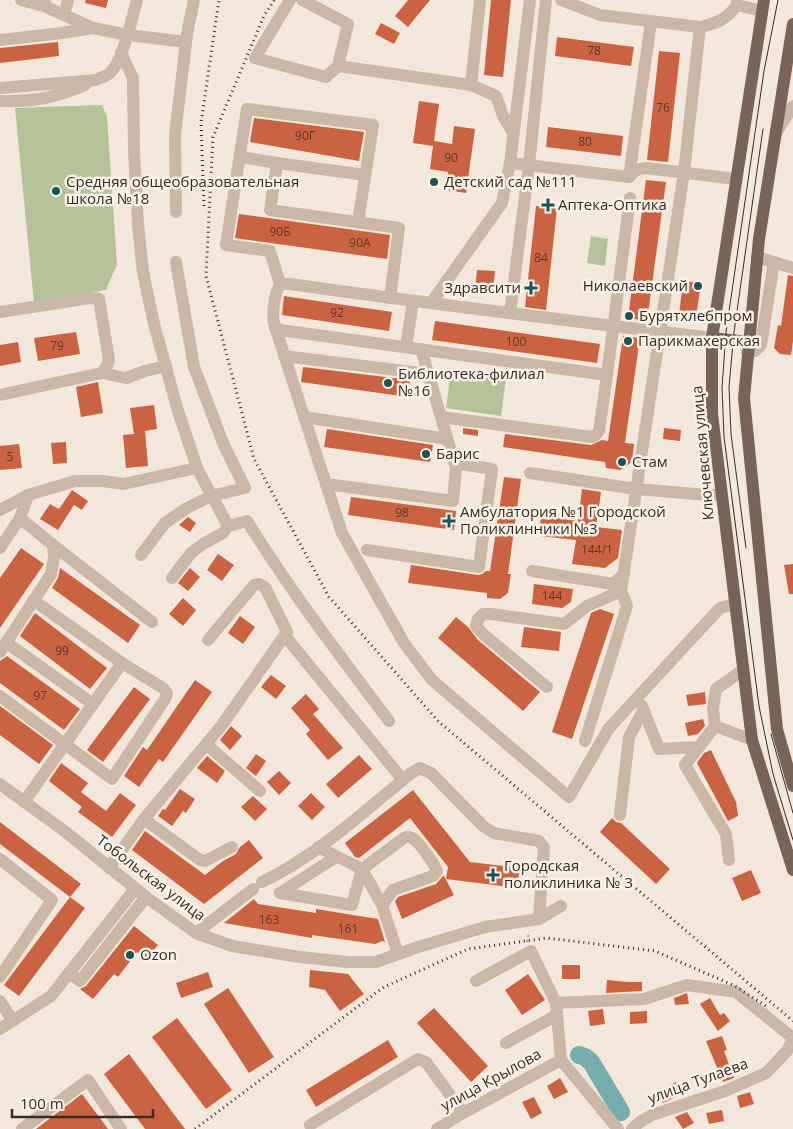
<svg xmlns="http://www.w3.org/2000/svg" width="793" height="1129" viewBox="0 0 793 1129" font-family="'Open Sans',sans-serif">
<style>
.green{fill:#b4c199}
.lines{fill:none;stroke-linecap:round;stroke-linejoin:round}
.river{stroke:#78adb0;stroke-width:18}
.building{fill:#c96341}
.path{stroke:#b6a08f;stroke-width:2;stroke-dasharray:2.5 2.5;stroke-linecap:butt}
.minor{stroke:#cab7a5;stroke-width:12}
.major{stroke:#786357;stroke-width:12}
.tram{stroke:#362c27;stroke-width:1}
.rail{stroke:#362c27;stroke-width:3;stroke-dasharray:1 4;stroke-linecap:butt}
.poi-dot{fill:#1b5458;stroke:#faf1e6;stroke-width:2}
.labels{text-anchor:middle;stroke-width:5;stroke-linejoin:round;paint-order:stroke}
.number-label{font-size:12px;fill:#5b3a2e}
.poi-label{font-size:15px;fill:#362c27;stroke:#faf1e6;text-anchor:start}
.street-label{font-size:15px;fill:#362c27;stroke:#faf1e6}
</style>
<rect width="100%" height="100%" fill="#f2e7da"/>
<g class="green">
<polygon points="102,105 107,117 117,264 106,290 34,303 15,108"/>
<polygon points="591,236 608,239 605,266 587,263"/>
<polygon points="451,371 506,378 501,416 446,408"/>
</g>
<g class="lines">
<polyline class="river" points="579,1055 585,1057 591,1062 621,1112"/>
</g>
<g class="building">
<polygon points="86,0 108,0 106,8 85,3"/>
<polygon points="408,0 430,0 408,27 395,16"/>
<polygon points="491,0 511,0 503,77 484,75"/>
<polygon points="381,23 400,33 394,44 375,34"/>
<polygon points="557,37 634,47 631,66 555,56"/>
<polygon points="58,42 59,56 0,63 0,48"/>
<polygon points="659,51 680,53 668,162 647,160"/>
<polygon points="419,101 439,104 434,141 452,144 454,126 475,129 466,193 446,190 448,172 430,169 433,146 413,143"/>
<polygon points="254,118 364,132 359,161 250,142"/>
<polygon points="548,127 623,136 621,156 546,147"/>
<polygon points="646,180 666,182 647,321 628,318"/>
<polygon points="536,206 557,208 546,310 525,307"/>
<polygon points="239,214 390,235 387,259 235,238"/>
<polygon points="477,270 495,271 493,290 475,289"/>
<polygon points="788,275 793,276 793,341 791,355 780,354 774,348 778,325 781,326"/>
<polygon points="683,281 701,283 696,317 679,315"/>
<polygon points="284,296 392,312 389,331 282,315"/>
<polygon points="435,321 600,344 597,363 432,340"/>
<polygon points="76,332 80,354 38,361 34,338"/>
<polygon points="623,336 640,338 625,443 634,444 632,462 620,470 606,468 605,462 503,447 505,434 591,445 602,440 608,441"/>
<polygon points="18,342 21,362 0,366 0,345"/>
<polygon points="303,367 410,380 408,397 301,382"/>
<polygon points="98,382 103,413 81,417 76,387"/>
<polygon points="154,405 157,429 145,431 148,466 126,468 123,435 134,434 130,408"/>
<polygon points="463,428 478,430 478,436 463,434"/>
<polygon points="664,428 681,430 680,441 663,439"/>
<polygon points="327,429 433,445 430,462 324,447"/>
<polygon points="66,442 67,463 53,464 51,443"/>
<polygon points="19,444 22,468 0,470 0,446"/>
<polygon points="504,477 521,479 508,574 511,574 508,593 500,599 487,598 487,593 408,583 411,565 478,575 482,574 486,571 490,571"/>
<polygon points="582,489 601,492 596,527 622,530 618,558 605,568 572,564 576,540 539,536 541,516 578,521"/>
<polygon points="72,490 88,501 82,510 74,505 58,530 40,519 50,504 59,509"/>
<polygon points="351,497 456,511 454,530 348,515"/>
<polygon points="188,517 196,523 190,532 179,525"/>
<polygon points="21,548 44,564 0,628 0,578"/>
<polygon points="218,554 234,565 222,581 207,570"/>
<polygon points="793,564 793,594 789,594 784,565"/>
<polygon points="60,568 140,625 128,643 52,588 58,578"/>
<polygon points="190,568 200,577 188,591 178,583"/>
<polygon points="534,584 573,589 571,602 562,608 532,604"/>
<polygon points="183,598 196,610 183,626 169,614"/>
<polygon points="600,609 614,614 572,739 552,732 591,613"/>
<polygon points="35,613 107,668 90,689 20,636"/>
<polygon points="240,616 255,627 243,644 228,633"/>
<polygon points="456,617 468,627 478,640 540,692 523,711 438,638"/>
<polygon points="524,627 561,632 559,651 521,647"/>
<polygon points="7,656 80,709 64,730 0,683 0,661"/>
<polygon points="271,675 286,686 276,699 261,687"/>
<polygon points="195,680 212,692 163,762 159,759 139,787 124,776 143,747 147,750"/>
<polygon points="134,687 150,699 103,762 87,750"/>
<polygon points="705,692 706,704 688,706 686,695"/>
<polygon points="306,694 319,709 313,714 343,748 328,760 306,734 310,730 291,708"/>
<polygon points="0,706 53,745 39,764 0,735"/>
<polygon points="703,719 705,726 698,734 688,736 685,723"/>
<polygon points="231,726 242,736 230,750 220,740"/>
<polygon points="711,750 736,802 738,816 728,821 697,763 704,753"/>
<polygon points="256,754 266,761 256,776 246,768"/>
<polygon points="359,755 372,769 338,798 326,784"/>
<polygon points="207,756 225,771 217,783 197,768"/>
<polygon points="61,763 88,783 81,792 106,811 120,793 136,805 112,837 78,812 82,807 49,781"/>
<polygon points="279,771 291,783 279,795 267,782"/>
<polygon points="180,789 195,799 186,813 183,811 172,826 158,816 163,809 165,810"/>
<polygon points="413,790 470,862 520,868 517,888 446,879 448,867 410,818 359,858 355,857 345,843"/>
<polygon points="311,793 325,807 312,820 298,806"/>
<polygon points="253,796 267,809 255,821 241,807"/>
<polygon points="612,818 616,822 621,823 670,869 656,884 600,832"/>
<polygon points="0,822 81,884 70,897 0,844"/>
<polygon points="145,831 205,875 223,861 236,854 240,847 249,840 263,858 204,904 132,850"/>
<polygon points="751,870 761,893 742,901 732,878"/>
<polygon points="443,876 444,876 454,895 402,919 395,901 398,897 436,884"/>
<polygon points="70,897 85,908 19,996 4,985"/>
<polygon points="254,899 258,904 316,913 316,909 378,919 385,942 382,941 375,944 312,935 312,938 224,923"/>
<polygon points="134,926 158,945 146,959 137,952 118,977 114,974 93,999 80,989 86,986"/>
<rect x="562" y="965" width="18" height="14"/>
<polygon points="310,970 348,974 364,994 340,1011 325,990 309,987"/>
<polygon points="208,972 213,987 181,998 176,983"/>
<polygon points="528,974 545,1000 522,1015 505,990"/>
<polygon points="607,980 628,982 642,982 642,991 606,993"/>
<polygon points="228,988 274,1057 249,1073 204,1004"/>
<polygon points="687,993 689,1004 675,1005 674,998"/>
<polygon points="710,998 720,1015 724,1013 730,1021 718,1031 700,1004"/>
<polygon points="434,1008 488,1066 471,1082 417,1023"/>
<polygon points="603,1009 605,1024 590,1026 588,1011"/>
<polygon points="647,1011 647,1023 630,1024 630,1012"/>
<polygon points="177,1018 232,1090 206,1109 152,1037"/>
<polygon points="722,1036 727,1050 724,1051 734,1078 723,1082 706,1041"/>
<polygon points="388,1040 398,1057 316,1107 306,1090"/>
<polygon points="129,1054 185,1129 145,1129 104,1074"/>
<polygon points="560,1078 568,1092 554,1099 547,1086"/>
<polygon points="676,1082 682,1094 663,1103 657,1093"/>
<polygon points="750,1092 754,1104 740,1108 737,1096"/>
<polygon points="82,1094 108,1129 36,1129"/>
<polygon points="534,1097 542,1113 531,1119 522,1102"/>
<polygon points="722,1110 724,1121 709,1124 706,1113"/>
<polygon points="687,1112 694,1123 683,1129 675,1117"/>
</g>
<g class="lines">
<polyline class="path" points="527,942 529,932"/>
<g class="minor">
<polyline points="21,0 44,6"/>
<polyline points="45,0 44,6 93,28 128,35 186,42"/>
<polyline points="290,0 255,58 326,77 338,66 348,24 302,0"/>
<polyline points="480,0 471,85 496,96 503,116 513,133"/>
<path d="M561,0l39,15 100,12c17,-4 26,-7 37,-22"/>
<polyline points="737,0 737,5 762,11"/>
<polyline points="64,14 68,0"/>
<polyline points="0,40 62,33 93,28"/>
<polyline points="121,53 133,78 134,151 138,225 143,272 154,324 178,411 197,468 228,526"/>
<polyline points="338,66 471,85"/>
<path d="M0,88l96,-8c4,-2 10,-4 14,-7 13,-12 22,-55 27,-73"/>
<path d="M0,101c33,1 55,-3 85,-16"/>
<polyline points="776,133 793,106"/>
<polyline points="241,157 277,163 270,210 399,228 390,298"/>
<polyline points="277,163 365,175"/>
<polyline points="510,163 530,0"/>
<polyline points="629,177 651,22"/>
<path d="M630,198l-23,177 -327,-45 -5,-3c-4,-11 -1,-32 5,-43h10c140,20 281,37 422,54"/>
<polyline points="176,212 175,135 187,34 194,0"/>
<polyline points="757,257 793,268"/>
<polyline points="280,284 270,251 226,245 247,109 373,125 358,222"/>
<polyline points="431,303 502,203 510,163 629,177 636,170 646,168 736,179"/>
<polyline points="0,312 90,298 99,299 109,360 107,366 102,373 0,395"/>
<polyline points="510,313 529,165 546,0"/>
<polyline points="275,327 342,533 404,643 432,680 569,797 609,728 720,608 735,604"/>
<polyline points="406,347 413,301"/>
<polyline points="747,352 755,351 761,345 774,262"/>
<polyline points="284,356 428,374"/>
<polyline points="102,373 126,378 145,371 166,366"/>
<polyline points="304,417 447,439"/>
<polyline points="441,417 592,437 596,435 599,431 607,375"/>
<polyline points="530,473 636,489 708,495 722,495"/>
<polyline points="326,484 453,501 456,468 421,349"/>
<polyline points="0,510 28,495 75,481 103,481 123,484 197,468"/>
<polyline points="53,545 152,622"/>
<polyline points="0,548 20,518 28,495"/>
<polyline points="367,550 479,567 492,469 455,463"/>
<polyline points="141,555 165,523 187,508 211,496 245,488 223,443 194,367 176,262"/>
<polyline points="532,571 613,584 624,574"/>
<path d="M172,578l19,-25 12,-9 20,-11 5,-7 19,-5c43,69 93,135 142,200"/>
<polyline points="285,636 403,780"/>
<polyline points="7,643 93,704"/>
<polyline points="0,652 51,574 54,557 53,545 20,518"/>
<polyline points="743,670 716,689 713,709 715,726 752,740"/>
<polyline points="547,687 483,634 476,626 478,619 483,614 491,614 564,624 587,606 621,591 684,172 700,27"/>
<polyline points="0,696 112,779 165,699 167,693 163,688 122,663"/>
<polyline points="642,706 659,749 699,747"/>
<polyline points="715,726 685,765 726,834 729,860"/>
<polyline points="585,741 627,606 621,591"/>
<polyline points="207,745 260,791"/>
<polyline points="0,784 67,833 146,897 196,933 232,946 300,957 348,962 376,962 415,948 485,927 539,919 561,906"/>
<polyline points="24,802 122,663 33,600"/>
<polyline points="620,815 629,737 643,711"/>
<polyline points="144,819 200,860 205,861 232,847"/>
<path d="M318,847l44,22 42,-31c4,-1 4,-2 8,0 7,3 22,26 25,33l-4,5 -40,14 -11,15"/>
<polyline points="0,859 52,900 0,977"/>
<polyline points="109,868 144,819 222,725 287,632 265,587 259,584 254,585 208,640"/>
<polyline points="362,869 382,905 398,954"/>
<path d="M262,882c53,-25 103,-71 148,-108l10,-6 11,5 52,53 11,7 45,8 5,6 -5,72"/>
<polyline points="280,893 352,905 362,869"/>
<polyline points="280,893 336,857"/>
<polyline points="196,933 253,889"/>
<polyline points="69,973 80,981 146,897"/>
<polyline points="476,981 531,951 556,1003 561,1060 618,1129"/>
<polyline points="0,1001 13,1021"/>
<polyline points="556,1003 644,999 687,985 736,992 793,1038"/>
<polyline points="0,1029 51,996 135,889"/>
<polyline points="506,1043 557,1015"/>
<polyline points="310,1125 418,1059 426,1062 463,1113"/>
<polyline points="22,1129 88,1080 121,1129"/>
<polyline points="437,1129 463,1113 561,1060"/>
<polyline points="632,1129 640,1122 652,1115 725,1091 766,1073 787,1051 793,1039"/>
</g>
<g class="major">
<polyline points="764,0 712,338 712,414 752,740 793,870"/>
<polyline points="793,24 759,239 744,398 777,729 793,786"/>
<polyline points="712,338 748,342"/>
</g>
<g class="tram">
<polyline points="778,0 764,71 726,332 722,388 724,437 759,706 773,774 793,840"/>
<polyline points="746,548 731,434 729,387 734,332 763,129"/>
<polyline points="771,734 793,813"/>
</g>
<g class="rail">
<polyline points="274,0 264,16 213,137 206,276 254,459 329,597 439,722 793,1021"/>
<polyline points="204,206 201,123 219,0"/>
<polyline points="195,1129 384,987 468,949 547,938 655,951 735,986 766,1006"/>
</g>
</g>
<g class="poi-dot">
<circle cx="434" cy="182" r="5"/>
<circle cx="56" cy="191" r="5"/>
<path d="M545.5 197.5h5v5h5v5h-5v5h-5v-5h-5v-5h5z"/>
<circle cx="698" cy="286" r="5"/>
<path d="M528.5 280.5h5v5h5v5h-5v5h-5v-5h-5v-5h5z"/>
<circle cx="629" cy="316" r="5"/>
<circle cx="628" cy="341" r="5"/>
<circle cx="388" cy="383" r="5"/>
<circle cx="426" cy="454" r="5"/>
<circle cx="622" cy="462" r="5"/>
<path d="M446.5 513.5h5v5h5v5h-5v5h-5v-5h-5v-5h5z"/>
<path d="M490.5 867.5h5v5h5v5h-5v5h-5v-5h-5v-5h5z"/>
<circle cx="130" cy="955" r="5"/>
</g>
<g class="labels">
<g class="number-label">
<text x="594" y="55">78</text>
<text x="663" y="112">76</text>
<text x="305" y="140">90Г</text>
<text x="585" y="146">80</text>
<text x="451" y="162">90</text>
<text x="280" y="236">90Б</text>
<text x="360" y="247">90А</text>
<text x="541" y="262">84</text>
<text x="337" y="317">92</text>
<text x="516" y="346">100</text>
<text x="57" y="350">79</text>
<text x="10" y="461">5</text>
<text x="402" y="517">98</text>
<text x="597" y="554">144/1</text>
<text x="552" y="600">144</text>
<text x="62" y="655">99</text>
<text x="40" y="700">97</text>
<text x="269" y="924">163</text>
<text x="348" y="933">161</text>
</g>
<g class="poi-label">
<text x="66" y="187">Средняя общеобразовательная<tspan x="66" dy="17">школа №18</tspan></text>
<text x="444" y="187">Детский сад №111</text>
<text x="558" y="210">Аптека-Оптика</text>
<text x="688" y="291" text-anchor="end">Николаевский</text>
<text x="521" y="293" text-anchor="end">Здравсити</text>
<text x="639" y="321">Бурятхлебпром</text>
<text x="638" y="346">Парикмахерская</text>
<text x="398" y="379">Библиотека-филиал<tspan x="398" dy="17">№16</tspan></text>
<text x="436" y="459">Барис</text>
<text x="632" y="467">Стам</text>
<text x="460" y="517">Амбулатория №1 Городской<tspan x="460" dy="17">Поликлинники №3</tspan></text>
<text x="504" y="871">Городская<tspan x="504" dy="17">поликлиника № 3</tspan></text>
<text x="140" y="960">Ozon</text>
</g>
<g class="street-label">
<text transform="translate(703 453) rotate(-95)" y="5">Ключевская улица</text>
<text transform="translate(151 878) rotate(37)" y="5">Тобольская улица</text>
<text transform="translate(491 1080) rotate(-29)" y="5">улица Крылова</text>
<text transform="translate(698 1081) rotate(-20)" y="5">улица Тулаева</text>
</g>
</g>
<path d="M12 1109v8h141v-8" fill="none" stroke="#362c27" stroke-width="2.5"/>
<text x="20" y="1109" font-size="15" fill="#362c27" stroke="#faf1e6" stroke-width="4" paint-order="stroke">100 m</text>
</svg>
